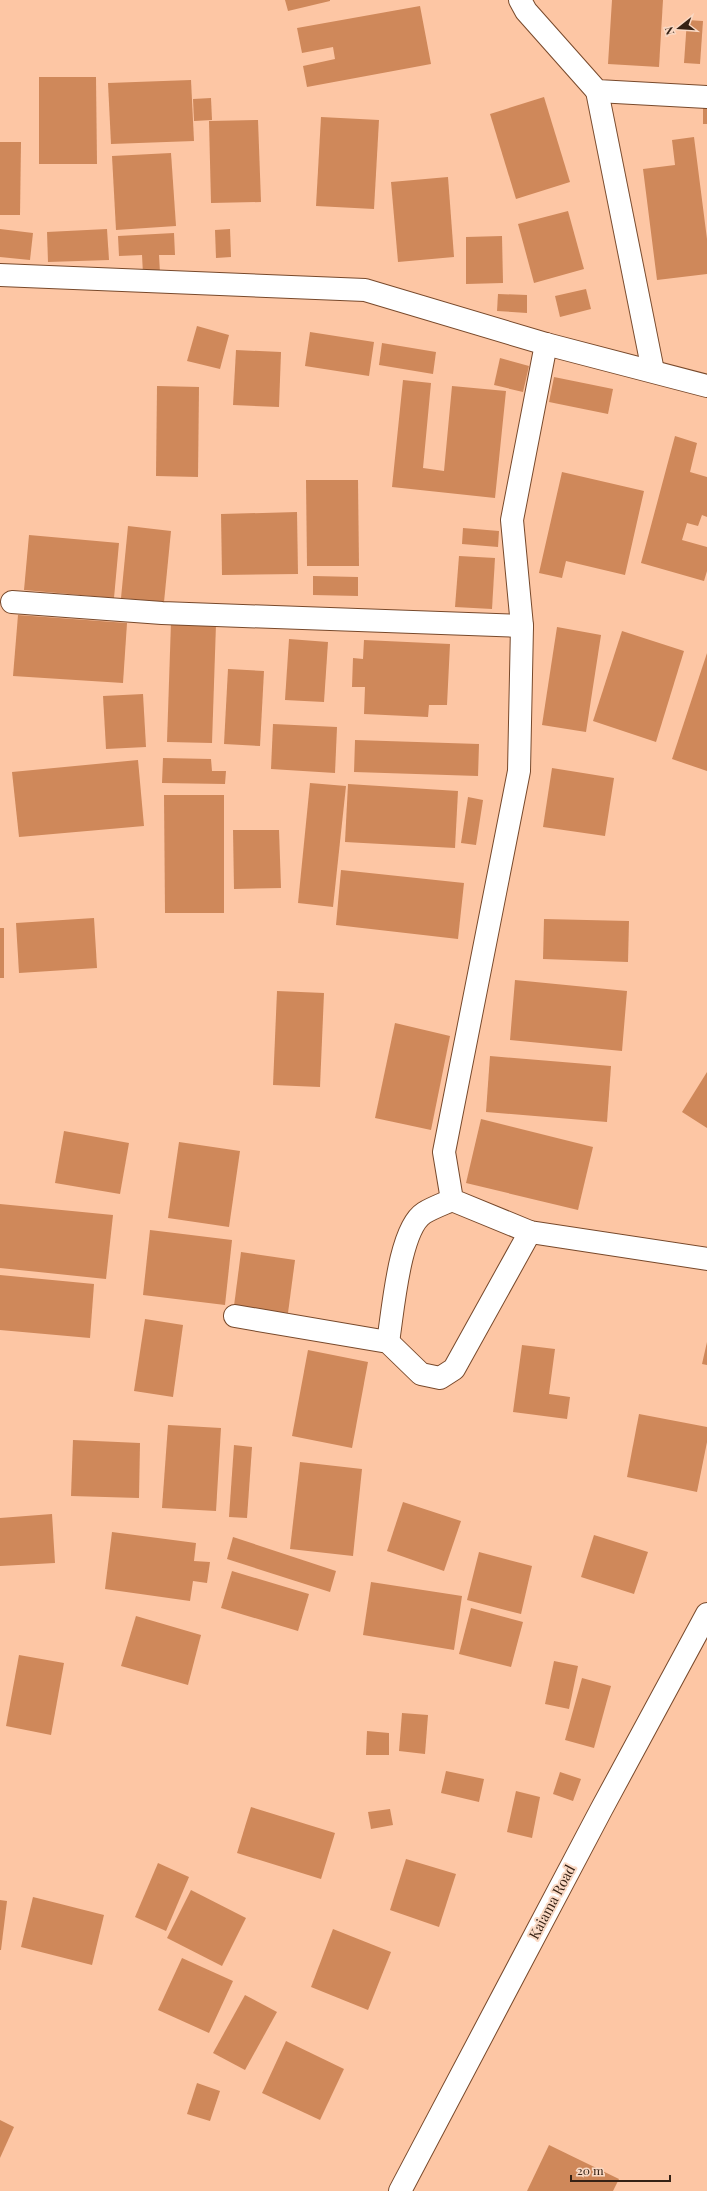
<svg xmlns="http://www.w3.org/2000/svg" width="707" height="2191" viewBox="0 0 707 2191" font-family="'Playfair Display',serif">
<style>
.building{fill:#cf885a}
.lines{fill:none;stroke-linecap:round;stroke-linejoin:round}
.street-casing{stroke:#78492b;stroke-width:24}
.secondary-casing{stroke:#78492b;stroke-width:24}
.highway-casing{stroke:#78492b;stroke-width:24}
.street{stroke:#fff;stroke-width:22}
.secondary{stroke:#fff;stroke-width:22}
.highway{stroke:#fff;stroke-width:22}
.labels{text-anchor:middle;stroke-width:4;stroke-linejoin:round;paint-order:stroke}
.street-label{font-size:14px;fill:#362215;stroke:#fad9c4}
</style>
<rect width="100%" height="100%" fill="#fdc6a4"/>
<g class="building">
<polygon points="285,0 330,0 330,1 288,11"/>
<polygon points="612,0 663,0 659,67 608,64"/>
<polygon points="420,6 431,64 307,87 303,66 335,59 333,47 302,53 297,28"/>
<polygon points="687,20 703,21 700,64 684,63"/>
<polygon points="39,77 96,77 97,164 39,164"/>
<polygon points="191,80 194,141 111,144 108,83"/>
<polygon points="544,97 570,182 516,199 490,114"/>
<polygon points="211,98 212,120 194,121 193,99"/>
<rect x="703" y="103" width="4" height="21"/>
<polygon points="321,117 379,120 374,209 316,206"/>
<polygon points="258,120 261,202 211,203 209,121"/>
<polygon points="694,137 707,239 707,274 657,280 643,169 675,165 672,140"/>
<polygon points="0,142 21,142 20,215 0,215"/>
<polygon points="171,153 176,226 116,230 112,156"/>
<polygon points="448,177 454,257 398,262 391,182"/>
<polygon points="568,211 584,269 534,283 518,224"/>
<polygon points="0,229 33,233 30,260 0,257"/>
<polygon points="107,229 109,260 48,262 47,232"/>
<polygon points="230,229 231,257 216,258 215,230"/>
<polygon points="174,233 175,255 159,255 160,273 143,274 142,255 119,256 118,236"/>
<polygon points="502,236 503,283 466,284 466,237"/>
<polygon points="586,289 591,309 560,317 555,296"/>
<polygon points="498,294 527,295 527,313 497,311"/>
<polygon points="197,326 229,335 220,369 187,361"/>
<polygon points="310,332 374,342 369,376 305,366"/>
<polygon points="382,343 436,352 433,374 379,365"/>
<polygon points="236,350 281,352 279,407 233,405"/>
<polygon points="500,358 529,366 523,392 494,385"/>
<polygon points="554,377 613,389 608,414 549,402"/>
<polygon points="403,380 431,383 423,468 444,471 452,386 506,391 495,498 392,487"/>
<polygon points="157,386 199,387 198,477 156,476"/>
<polygon points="675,436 697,443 690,472 707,477 707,517 702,515 698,526 687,523 682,540 707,547 707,571 704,581 641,563"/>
<polygon points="562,472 644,491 625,575 566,561 562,578 539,573"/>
<polygon points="306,480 358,480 359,566 307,566"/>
<polygon points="297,512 298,574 222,575 221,514"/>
<polygon points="128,526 171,531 164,602 121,598"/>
<polygon points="463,528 499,531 498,547 462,544"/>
<polygon points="29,535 119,543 114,598 24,590"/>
<polygon points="459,556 495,558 492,609 455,607"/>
<polygon points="313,576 358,577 358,596 313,595"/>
<polygon points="18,615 127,623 123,683 13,676"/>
<polygon points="171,622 216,624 212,743 167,742"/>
<polygon points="557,627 601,635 586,732 542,725"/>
<polygon points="622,631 684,651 656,742 593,721"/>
<polygon points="289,639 328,642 324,702 285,700"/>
<polygon points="364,640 450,644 447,705 429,705 428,717 364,714 365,687 352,687 353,658 363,659"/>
<polygon points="707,653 707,771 672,759"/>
<polygon points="228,669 264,671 260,746 224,744"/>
<polygon points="143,694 146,747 106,749 103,696"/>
<polygon points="273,724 337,727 335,773 271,769"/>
<polygon points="355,740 479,744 478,776 354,772"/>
<polygon points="163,758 211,759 212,771 226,771 225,784 162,783"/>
<polygon points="138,760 144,826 19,837 12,772"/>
<polygon points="552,768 614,778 605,836 543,827"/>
<polygon points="310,783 346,786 333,907 298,903"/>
<polygon points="348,784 458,791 455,848 345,842"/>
<polygon points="164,795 224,795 224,913 165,913"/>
<polygon points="468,797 483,800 476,845 461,843"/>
<polygon points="233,830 279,830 281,888 234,889"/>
<polygon points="341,870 464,883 458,939 336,925"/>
<polygon points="94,918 97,968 19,973 16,923"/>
<polygon points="544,919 629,921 628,962 543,959"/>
<rect x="0" y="928" width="4" height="50"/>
<polygon points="515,980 627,991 622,1051 510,1040"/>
<polygon points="277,991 324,993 320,1087 273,1085"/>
<polygon points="395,1023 450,1036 431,1130 375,1118"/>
<polygon points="490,1056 611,1066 607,1122 486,1112"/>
<polygon points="707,1072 707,1128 682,1112"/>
<polygon points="481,1119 593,1147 578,1210 466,1183"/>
<polygon points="64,1131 129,1143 120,1194 55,1183"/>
<polygon points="179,1142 240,1151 229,1227 168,1218"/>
<polygon points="0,1204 113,1215 106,1279 0,1268"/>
<polygon points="150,1230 232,1240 225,1305 143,1295"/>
<polygon points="241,1252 295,1260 288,1313 234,1306"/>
<polygon points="0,1275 94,1284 90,1338 0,1330"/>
<polygon points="145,1319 183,1325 173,1397 134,1391"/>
<polygon points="707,1342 707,1365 702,1364"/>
<polygon points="522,1345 555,1349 549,1394 570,1397 567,1419 513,1412"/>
<polygon points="308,1350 368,1362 352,1448 292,1436"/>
<polygon points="639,1414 707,1427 707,1442 697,1492 627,1477"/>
<polygon points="168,1425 221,1428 216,1511 162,1508"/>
<polygon points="73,1440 140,1443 139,1498 71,1496"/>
<polygon points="234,1445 252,1447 247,1518 229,1517"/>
<polygon points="300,1462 362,1469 353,1556 290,1549"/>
<polygon points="403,1502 461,1521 444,1571 387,1551"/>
<polygon points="52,1514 55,1563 0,1566 0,1518"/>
<polygon points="112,1532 196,1543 194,1561 210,1562 207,1583 193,1581 190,1601 105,1589"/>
<polygon points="594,1535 648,1552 634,1594 581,1577"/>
<polygon points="233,1537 336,1571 330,1592 227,1559"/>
<polygon points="479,1552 532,1566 521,1614 467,1600"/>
<polygon points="232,1571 309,1594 298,1631 221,1608"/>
<polygon points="371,1582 462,1596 454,1650 363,1635"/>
<polygon points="471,1608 523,1622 511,1667 459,1654"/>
<polygon points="136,1616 201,1635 188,1685 121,1666"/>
<polygon points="19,1655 64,1663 51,1735 6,1726"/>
<polygon points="554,1661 578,1666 569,1709 545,1704"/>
<polygon points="582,1678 611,1686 594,1748 565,1740"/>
<polygon points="402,1713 428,1715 425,1754 399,1751"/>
<polygon points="367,1731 389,1733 389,1755 366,1755"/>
<polygon points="446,1771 484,1779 479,1802 441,1793"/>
<polygon points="560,1772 581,1779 573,1801 553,1794"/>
<polygon points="516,1791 540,1797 532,1838 507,1832"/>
<polygon points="251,1807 335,1833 321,1879 237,1853"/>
<polygon points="390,1809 393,1825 371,1829 368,1812"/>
<polygon points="406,1859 456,1874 439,1927 390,1910"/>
<polygon points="158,1863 189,1877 166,1931 135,1917"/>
<polygon points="191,1890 246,1918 222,1966 167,1938"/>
<polygon points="33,1897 104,1915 92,1965 21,1947"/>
<polygon points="0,1900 7,1901 1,1950 0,1950"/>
<polygon points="333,1929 391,1952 368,2010 311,1987"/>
<polygon points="182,1958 233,1981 209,2033 158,2010"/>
<polygon points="245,1995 277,2012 245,2070 213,2053"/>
<polygon points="286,2041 344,2069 320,2120 262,2093"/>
<polygon points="197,2083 220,2091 210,2121 187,2114"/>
<polygon points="0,2120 14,2127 0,2158"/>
<polygon points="549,2145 619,2179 613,2191 527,2191"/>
</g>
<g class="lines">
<defs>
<g id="street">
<polyline points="520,0 526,11 597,91 707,97"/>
<polyline points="597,91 653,371"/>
<polyline points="546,344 512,520 522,626 519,771 444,1152 452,1200 530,1232 707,1259"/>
<polyline points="12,602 162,613 522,626"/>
<polyline points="235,1316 388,1342 421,1374 440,1378 454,1369 530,1232"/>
<path d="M388,1342c5,-30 11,-113 36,-129 8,-5 19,-9 28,-13"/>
</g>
<polyline id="secondary" points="0,275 365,290 546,344 707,386"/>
<polyline id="highway" points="400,2191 601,1810 707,1614"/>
</defs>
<use href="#street" class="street-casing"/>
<use href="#secondary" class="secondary-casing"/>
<use href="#highway" class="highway-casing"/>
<use href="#street" class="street"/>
<use href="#secondary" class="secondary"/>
<use href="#highway" class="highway"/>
</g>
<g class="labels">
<g class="street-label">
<text transform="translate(552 1902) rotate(-62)" y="5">Kaiama Road</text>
</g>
</g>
<g transform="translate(679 28) rotate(253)" stroke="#fad9c4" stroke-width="3" paint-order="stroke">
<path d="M0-3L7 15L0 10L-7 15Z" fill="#362215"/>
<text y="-6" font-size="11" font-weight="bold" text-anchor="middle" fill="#362215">N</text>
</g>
<path d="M571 2175v6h99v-6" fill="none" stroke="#362215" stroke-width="2"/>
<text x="577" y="2175" font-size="12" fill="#362215" stroke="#fad9c4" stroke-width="3" paint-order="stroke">20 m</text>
</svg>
